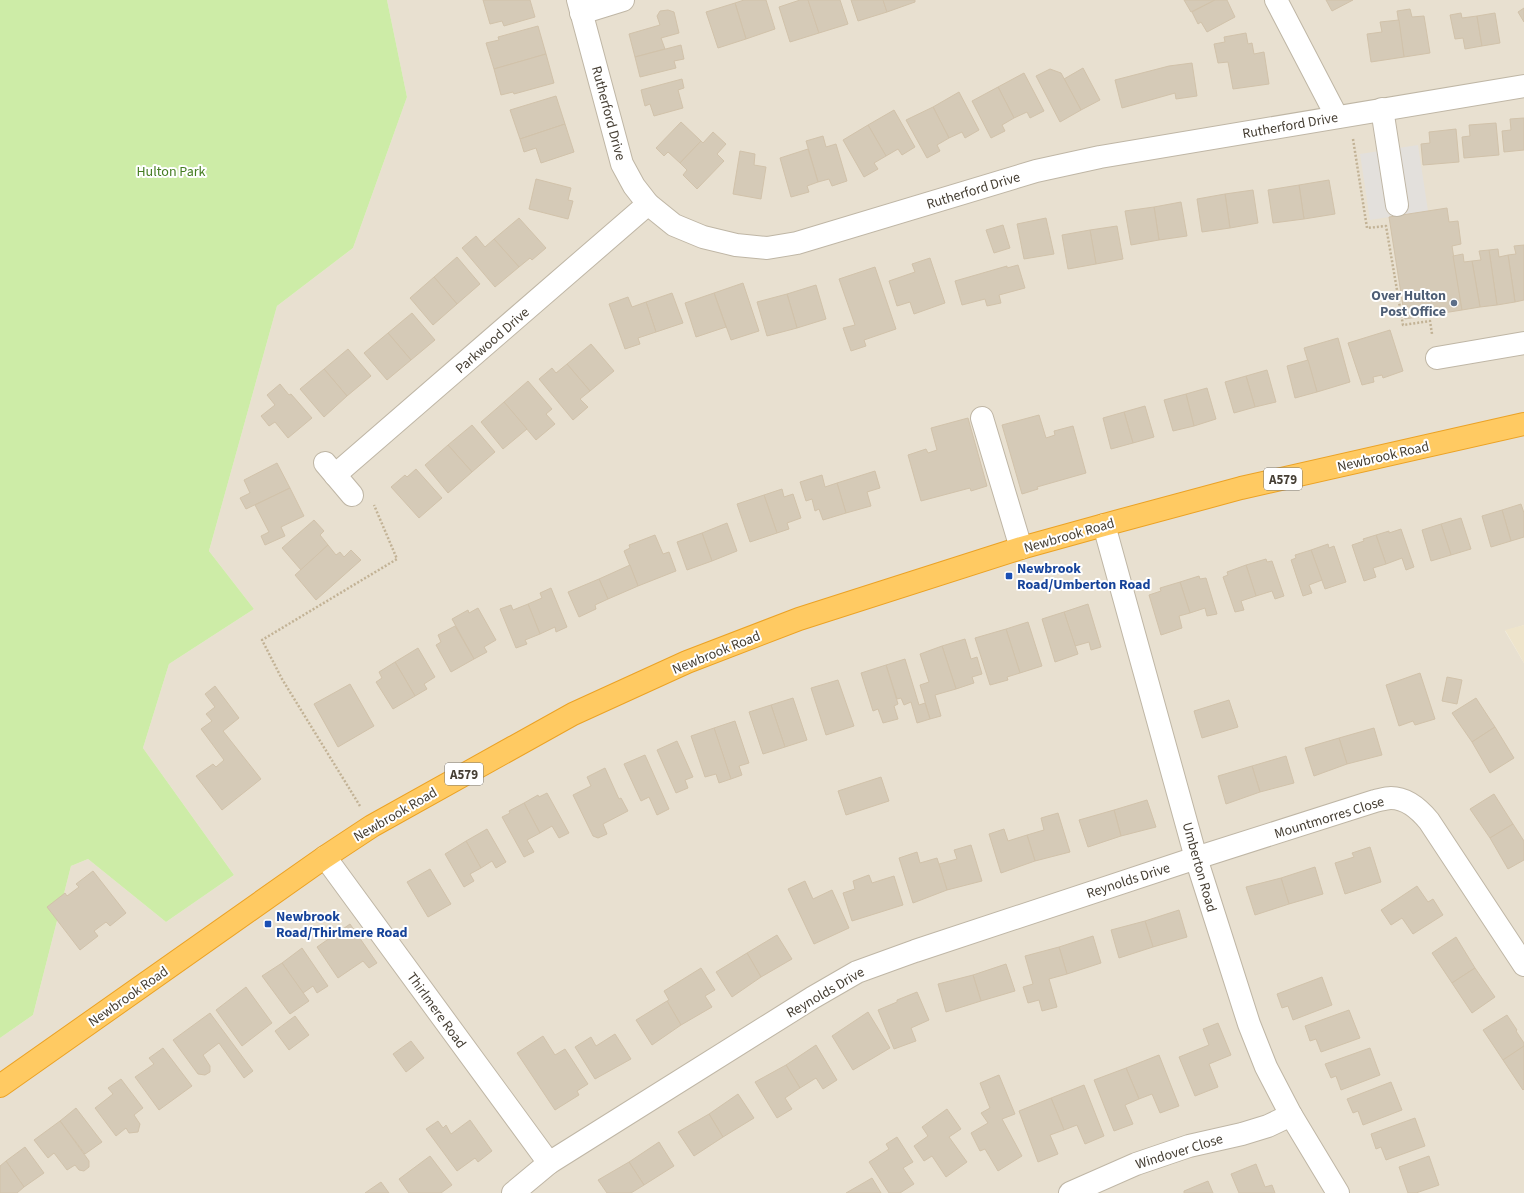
<svg xmlns="http://www.w3.org/2000/svg" width="1524" height="1193" viewBox="0 0 1524 1193" font-family="'Source Sans 3',sans-serif">
<style>
.residential{fill:#e8e0d0}
.education{fill:#eee4cb}
.green{fill:#cdeca7}
.parking{fill:#e3e0dc}
.building{fill:#d5cab7;stroke:#d1c2aa}
.lines{fill:none;stroke-linecap:round;stroke-linejoin:round}
.minor-casing{stroke:#bfb6a5;stroke-width:24}
.highway-casing{stroke:#eba225;stroke-width:24}
.path{stroke:#c2b295;stroke-width:2.5;stroke-dasharray:2 2;stroke-linecap:butt}
.minor{stroke:#fff;stroke-width:22}
.highway{stroke:#ffca62;stroke-width:22}
.service-dot{fill:#5c6f8a;stroke:#fff;stroke-width:1.5}
.transit-dot{fill:#1a4fb4;stroke:#fff;stroke-width:1.5}
.labels{text-anchor:middle;stroke-width:4;stroke-linejoin:round;paint-order:stroke}
.shield{fill:#fff;stroke:#7d7870;stroke-width:1}
.shield-label{font-size:13px;font-weight:bold;fill:#453e33}
.street-label{font-size:14px;fill:#453e33;stroke:#fff}
.park-label{font-size:14px;fill:#447c21;stroke:#fff}
.service-label{font-size:14px;font-weight:bold;fill:#4e5e75;stroke:#fff;text-anchor:end}
.transit-label{font-size:14px;font-weight:bold;fill:#164399;stroke:#fff;text-anchor:start}
</style>
<rect width="100%" height="100%" fill="#f3eee3"/>
<polygon class="residential" points="387,0 1524,0 1524,625 1505,631 1524,663 1524,1193 0,1193 0,1038 33,1015 71,866 88,859 166,922 234,875 143,748 169,664 254,609 209,551 277,306 353,248 407,97"/>
<polygon class="education" points="1524,625 1524,663 1505,630"/>
<polygon class="green" points="0,0 387,0 407,97 353,248 277,306 209,551 254,609 169,664 143,748 234,875 166,922 88,859 71,866 33,1015 0,1038"/>
<polygon class="parking" points="1418,145 1428,211 1370,220 1360,154"/>
<g class="building">
<polygon points="483,0 530,0 535,17 504,26 502,21 490,24"/>
<polygon points="744,0 766,0 775,29 746,39 735,3"/>
<polygon points="800,0 808,0 819,33 790,42 779,7"/>
<polygon points="808,0 840,0 848,24 819,33"/>
<polygon points="851,0 883,0 887,12 858,21"/>
<polygon points="883,0 915,0 915,2 887,12"/>
<polygon points="1184,0 1215,0 1191,12"/>
<polygon points="1215,0 1227,0 1235,17 1207,32 1201,22 1198,24 1192,12"/>
<polygon points="1326,0 1353,0 1332,11"/>
<polygon points="735,3 746,39 718,48 706,12"/>
<polygon points="1524,8 1524,22 1518,12"/>
<polygon points="1410,9 1412,17 1424,16 1430,53 1404,57 1397,11"/>
<polygon points="668,10 674,12 679,33 661,38 665,49 635,57 629,34 660,25 657,16 660,11"/>
<polygon points="1461,13 1462,18 1477,16 1482,46 1465,49 1463,38 1455,39 1450,15"/>
<polygon points="1495,13 1500,43 1482,46 1477,16"/>
<polygon points="1399,20 1404,57 1371,62 1367,34 1382,32 1380,22"/>
<polygon points="538,26 546,54 494,69 486,43 499,40 498,37"/>
<polygon points="1246,33 1248,44 1252,43 1254,54 1264,52 1269,84 1233,89 1228,62 1218,63 1214,44 1225,42 1224,37"/>
<polygon points="681,45 684,59 674,61 676,68 640,77 635,57"/>
<polygon points="546,54 554,83 514,94 513,92 501,95 494,69"/>
<polygon points="1192,63 1197,96 1176,99 1175,93 1122,108 1115,80 1169,66"/>
<polygon points="1083,68 1100,100 1081,110 1064,79"/>
<polygon points="1050,69 1061,73 1081,110 1060,122 1036,76"/>
<polygon points="1024,73 1044,111 1030,118 1027,112 1014,118 998,87"/>
<polygon points="682,79 684,88 678,90 683,108 654,116 650,104 645,106 641,90"/>
<polygon points="998,87 1014,118 1002,125 1005,131 991,138 972,101"/>
<polygon points="959,92 979,130 965,138 962,132 949,138 933,107"/>
<polygon points="556,96 565,124 520,139 510,110"/>
<polygon points="933,107 949,138 937,145 940,151 927,158 906,120"/>
<polygon points="894,110 915,147 902,155 898,149 886,156 868,125"/>
<polygon points="1524,118 1524,150 1504,152 1502,131 1511,130 1510,119"/>
<polygon points="681,122 701,141 680,163 668,152 664,156 656,148"/>
<polygon points="1496,123 1499,155 1464,158 1462,137 1470,136 1469,125"/>
<polygon points="565,124 574,152 541,163 536,148 524,152 520,139"/>
<polygon points="868,125 886,156 874,163 878,169 864,177 843,140"/>
<polygon points="1456,129 1459,162 1423,165 1421,144 1430,143 1429,132"/>
<polygon points="713,132 726,144 717,154 724,161 697,189 683,175 687,170 680,163 701,141 703,143"/>
<polygon points="823,136 826,147 836,144 847,181 832,186 829,179 818,182 806,141"/>
<polygon points="808,149 818,182 807,186 809,192 791,197 780,158"/>
<polygon points="740,151 755,154 754,165 766,167 761,199 733,194"/>
<polygon points="536,179 571,188 568,200 573,201 568,219 529,209"/>
<polygon points="1329,180 1335,214 1304,219 1299,185"/>
<polygon points="1299,185 1304,219 1273,223 1268,190"/>
<polygon points="1253,190 1258,223 1230,228 1225,194"/>
<polygon points="1225,194 1230,228 1202,232 1197,199"/>
<polygon points="1181,202 1187,236 1159,240 1154,207"/>
<polygon points="1154,207 1159,240 1131,245 1125,211"/>
<polygon points="1447,208 1449,222 1458,221 1461,244 1452,246 1462,310 1405,319 1389,217"/>
<polygon points="519,218 546,248 532,260 530,258 519,267 494,239"/>
<polygon points="1046,218 1054,254 1024,259 1017,224"/>
<polygon points="1003,225 1010,248 994,253 986,230"/>
<polygon points="1117,226 1123,259 1096,264 1090,230"/>
<polygon points="1090,230 1096,264 1068,269 1062,235"/>
<polygon points="476,236 485,247 494,239 519,267 495,287 462,248"/>
<polygon points="1524,245 1524,300 1515,302 1508,255 1516,254 1514,246"/>
<polygon points="1498,249 1499,257 1508,255 1515,302 1497,305 1489,250"/>
<polygon points="1489,250 1497,305 1480,307 1472,261 1481,260 1479,251"/>
<polygon points="1463,254 1464,262 1472,261 1480,307 1462,310 1453,256"/>
<polygon points="457,257 480,284 457,304 434,277"/>
<polygon points="930,258 945,303 914,314 910,302 897,306 889,281 915,272 912,264"/>
<polygon points="1018,265 1025,288 999,295 1001,303 987,306 985,299 962,305 955,281 1007,266 1007,268"/>
<polygon points="875,267 896,329 864,340 866,346 851,351 843,328 855,325 839,279"/>
<polygon points="434,277 457,304 433,325 410,298"/>
<polygon points="743,283 759,331 731,340 714,293"/>
<polygon points="816,285 826,319 797,328 787,294"/>
<polygon points="672,293 683,323 656,332 646,302"/>
<polygon points="714,293 726,327 696,337 685,303"/>
<polygon points="787,294 797,328 767,336 757,302"/>
<polygon points="628,297 632,307 646,302 656,332 638,338 640,344 625,349 609,304"/>
<polygon points="412,313 435,340 411,360 388,333"/>
<polygon points="1390,330 1403,371 1383,378 1382,375 1373,377 1374,382 1362,385 1348,343"/>
<polygon points="388,333 411,360 387,380 364,353"/>
<polygon points="1338,338 1350,382 1317,392 1304,348"/>
<polygon points="591,344 614,371 590,391 567,364"/>
<polygon points="348,349 371,376 347,396 324,369"/>
<polygon points="1308,360 1317,392 1295,398 1287,366"/>
<polygon points="567,364 590,391 580,399 588,407 573,420 539,379 552,368 556,373"/>
<polygon points="324,369 347,396 324,417 300,389"/>
<polygon points="1267,370 1276,402 1255,407 1246,376"/>
<polygon points="1246,376 1255,407 1234,413 1225,382"/>
<polygon points="528,381 552,409 546,414 555,424 536,440 504,402"/>
<polygon points="280,384 289,395 291,394 312,418 288,438 275,422 269,426 261,416 275,405 267,395"/>
<polygon points="1207,388 1216,419 1194,426 1186,394"/>
<polygon points="1186,394 1194,426 1173,431 1164,400"/>
<polygon points="504,402 527,429 503,449 481,422"/>
<polygon points="1145,406 1154,437 1133,443 1124,412"/>
<polygon points="1124,412 1133,443 1111,449 1103,418"/>
<polygon points="1039,415 1046,438 1055,435 1054,431 1073,426 1086,473 1037,487 1038,489 1022,494 1002,425"/>
<polygon points="968,418 987,486 971,491 970,488 921,501 908,455 926,449 928,453 937,450 931,428"/>
<polygon points="472,425 495,452 472,472 448,445"/>
<polygon points="448,445 472,472 448,493 425,465"/>
<polygon points="277,463 290,488 246,509 240,498 250,493 244,480"/>
<polygon points="416,469 442,498 419,518 391,487 405,475 407,477"/>
<polygon points="875,471 880,488 867,492 871,506 846,513 837,483"/>
<polygon points="822,475 825,487 837,483 846,513 823,520 819,509 815,511 812,499 806,501 800,482"/>
<polygon points="290,488 304,516 281,527 285,536 265,545 261,536 269,532 255,505"/>
<polygon points="782,489 784,497 793,494 801,518 787,523 789,529 777,533 764,495"/>
<polygon points="764,495 777,533 750,542 737,504"/>
<polygon points="1521,504 1524,513 1524,537 1511,541 1502,510"/>
<polygon points="1502,510 1511,541 1491,547 1482,516"/>
<polygon points="1461,518 1471,549 1451,555 1441,524"/>
<polygon points="314,520 324,531 320,535 328,545 301,570 282,548"/>
<polygon points="727,523 737,551 712,561 702,533"/>
<polygon points="1441,524 1451,555 1431,561 1422,530"/>
<polygon points="1401,529 1414,567 1406,570 1402,558 1386,564 1376,535 1389,531 1389,533"/>
<polygon points="702,533 712,561 687,570 677,542"/>
<polygon points="655,535 663,554 669,552 676,571 638,586 624,551 630,548 629,545"/>
<polygon points="1376,535 1386,564 1373,568 1376,577 1364,581 1352,545 1364,541 1363,539"/>
<polygon points="1328,544 1329,548 1334,546 1346,582 1325,589 1311,550"/>
<polygon points="328,545 336,555 340,552 344,557 351,550 361,560 316,600 295,575"/>
<polygon points="1311,550 1322,580 1309,585 1312,593 1303,596 1291,560 1296,558 1295,555"/>
<polygon points="1266,559 1267,562 1272,561 1284,596 1275,599 1272,591 1256,596 1246,565"/>
<polygon points="630,565 638,586 608,599 599,579"/>
<polygon points="1246,565 1256,596 1241,601 1244,610 1235,612 1223,577 1228,575 1227,572"/>
<polygon points="1199,576 1200,579 1206,578 1217,614 1207,616 1205,608 1190,613 1180,582"/>
<polygon points="599,579 608,599 595,605 596,609 579,617 568,592"/>
<polygon points="1180,582 1190,613 1179,616 1182,628 1161,635 1149,595 1161,591 1160,588"/>
<polygon points="551,588 567,627 556,632 555,627 540,634 528,604 542,598 540,593"/>
<polygon points="528,604 540,634 525,640 527,644 516,648 500,609 511,605 513,610"/>
<polygon points="1088,604 1101,647 1091,650 1089,642 1075,646 1064,612"/>
<polygon points="478,608 496,640 484,647 487,652 474,659 452,619 468,610 469,613"/>
<polygon points="1064,612 1078,654 1055,662 1042,619"/>
<polygon points="1028,622 1042,666 1020,673 1006,629"/>
<polygon points="455,626 474,659 451,672 436,645 441,642 438,635"/>
<polygon points="1006,629 1020,673 1007,677 1008,680 990,685 975,638"/>
<polygon points="965,639 971,659 977,657 982,674 972,677 974,683 956,689 942,646"/>
<polygon points="942,646 956,689 935,695 941,716 930,719 920,685 929,682 920,654"/>
<polygon points="418,648 435,677 424,684 427,689 415,696 395,662"/>
<polygon points="905,659 919,705 925,703 930,719 917,723 911,702 904,705 901,698 897,699 886,665"/>
<polygon points="395,662 415,696 393,709 376,682 382,678 379,672"/>
<polygon points="886,665 898,704 894,706 898,719 883,723 878,709 873,711 861,673"/>
<polygon points="1420,673 1435,719 1415,725 1413,721 1399,726 1386,685"/>
<polygon points="1447,677 1462,680 1457,704 1442,701"/>
<polygon points="838,680 854,726 826,735 811,688"/>
<polygon points="350,684 374,726 338,747 314,704"/>
<polygon points="215,686 239,718 223,731 261,779 222,810 196,776 213,764 216,767 224,760 201,729 212,721 206,714 215,707 205,694"/>
<polygon points="793,698 807,740 785,747 771,705"/>
<polygon points="1476,698 1495,727 1472,742 1452,713"/>
<polygon points="1229,700 1238,727 1202,738 1194,711"/>
<polygon points="771,705 785,747 763,754 749,712"/>
<polygon points="735,721 749,763 739,766 742,775 731,779 714,728"/>
<polygon points="1495,727 1514,758 1490,773 1472,742"/>
<polygon points="714,728 731,779 719,783 716,774 705,777 691,736"/>
<polygon points="1374,728 1382,755 1347,764 1339,738"/>
<polygon points="1339,738 1347,764 1314,776 1305,748"/>
<polygon points="677,741 693,777 685,780 688,788 676,793 657,750"/>
<polygon points="645,755 669,809 657,815 649,797 641,801 624,764"/>
<polygon points="1286,756 1294,783 1260,792 1252,766"/>
<polygon points="1252,766 1260,792 1226,804 1218,776"/>
<polygon points="605,768 619,799 621,798 628,811 603,824 607,834 598,838 593,836 573,795 591,786 587,777"/>
<polygon points="881,777 889,801 846,815 838,791"/>
<polygon points="547,793 569,833 559,838 552,826 540,833 524,803 538,795 539,797"/>
<polygon points="1494,794 1513,824 1490,838 1470,809"/>
<polygon points="1147,800 1156,827 1121,836 1114,810"/>
<polygon points="524,803 540,833 527,840 534,852 524,857 502,817 510,813 509,811"/>
<polygon points="1114,810 1121,836 1088,847 1079,820"/>
<polygon points="1058,813 1070,852 1035,861 1027,835 1044,830 1041,818"/>
<polygon points="1513,824 1524,841 1524,860 1508,869 1490,838"/>
<polygon points="487,829 506,862 496,868 492,861 481,868 466,841"/>
<polygon points="1004,829 1008,841 1027,835 1035,861 1001,873 989,834"/>
<polygon points="466,841 481,868 470,874 474,881 464,887 445,854"/>
<polygon points="971,845 982,881 947,890 939,864 957,859 954,850"/>
<polygon points="1370,847 1381,882 1345,894 1335,863 1354,857 1352,853"/>
<polygon points="917,852 920,863 937,858 947,890 913,903 899,858"/>
<polygon points="1315,867 1323,894 1289,904 1281,878"/>
<polygon points="430,869 451,904 428,917 407,882"/>
<polygon points="93,871 126,913 110,926 106,922 94,931 98,936 80,950 47,907 65,893 67,896 79,887 76,884"/>
<polygon points="869,875 872,883 894,876 903,905 852,921 843,893 855,889 853,881"/>
<polygon points="1281,878 1289,904 1255,915 1246,887"/>
<polygon points="805,881 813,899 832,890 849,928 814,944 788,889"/>
<polygon points="1417,886 1428,902 1433,899 1443,915 1413,934 1402,918 1391,925 1381,910"/>
<polygon points="1179,910 1187,937 1153,947 1145,921"/>
<polygon points="1145,921 1153,947 1119,958 1111,930"/>
<polygon points="350,924 377,963 369,968 363,961 338,978 317,947"/>
<polygon points="777,935 792,959 761,977 747,953"/>
<polygon points="1093,936 1101,963 1067,974 1059,947"/>
<polygon points="1456,937 1475,968 1452,983 1432,953"/>
<polygon points="1059,947 1067,974 1049,979 1057,1007 1042,1011 1039,1000 1028,1003 1023,987 1033,984 1025,956"/>
<polygon points="302,948 328,986 317,993 313,986 303,993 282,963"/>
<polygon points="747,953 761,977 732,997 716,972"/>
<polygon points="282,963 309,1001 290,1014 262,976"/>
<polygon points="1006,964 1015,991 981,1001 973,975"/>
<polygon points="701,968 715,990 705,996 712,1007 681,1025 667,1001 669,1000 664,991"/>
<polygon points="1475,968 1495,997 1472,1013 1452,983"/>
<polygon points="973,975 981,1001 946,1012 938,984"/>
<polygon points="1322,977 1332,1005 1293,1020 1288,1006 1282,1008 1277,994"/>
<polygon points="246,987 272,1023 242,1046 216,1010"/>
<polygon points="917,992 929,1020 911,1028 916,1041 894,1049 878,1010 897,1002 897,1000"/>
<polygon points="667,1001 681,1025 652,1045 636,1020"/>
<polygon points="1349,1010 1360,1038 1321,1052 1316,1039 1310,1041 1305,1026"/>
<polygon points="868,1012 890,1048 853,1070 832,1036"/>
<polygon points="210,1013 253,1071 244,1078 219,1043 203,1055 210,1066 210,1072 205,1075 198,1074 173,1040"/>
<polygon points="1507,1015 1517,1030 1516,1031 1524,1043 1524,1046 1503,1060 1483,1030"/>
<polygon points="295,1016 309,1035 289,1050 275,1031"/>
<polygon points="1218,1023 1231,1055 1209,1064 1218,1087 1195,1096 1179,1057 1209,1045 1203,1029"/>
<polygon points="615,1034 631,1059 595,1079 575,1047 591,1037 596,1046"/>
<polygon points="543,1036 555,1055 565,1049 588,1084 577,1091 579,1095 555,1110 517,1053"/>
<polygon points="411,1041 424,1058 406,1072 393,1054"/>
<polygon points="816,1045 837,1080 823,1089 816,1078 800,1088 786,1065"/>
<polygon points="1524,1046 1524,1089 1523,1090 1503,1060"/>
<polygon points="163,1048 192,1086 159,1110 135,1077 154,1064 149,1058"/>
<polygon points="1370,1048 1380,1075 1341,1090 1336,1076 1331,1078 1325,1064"/>
<polygon points="1159,1055 1179,1106 1160,1113 1152,1094 1139,1099 1126,1068"/>
<polygon points="786,1065 800,1088 785,1098 792,1109 777,1118 755,1082"/>
<polygon points="1126,1068 1139,1099 1125,1105 1133,1124 1114,1131 1094,1080"/>
<polygon points="999,1075 1015,1114 1002,1119 1022,1156 998,1171 985,1149 980,1151 971,1133 988,1123 981,1113 990,1108 980,1083"/>
<polygon points="121,1079 143,1108 134,1115 140,1124 138,1132 129,1133 126,1128 116,1136 95,1108 113,1094 108,1088"/>
<polygon points="1391,1082 1402,1110 1363,1125 1358,1111 1353,1113 1347,1099"/>
<polygon points="1084,1085 1104,1136 1085,1144 1077,1125 1064,1130 1051,1098"/>
<polygon points="738,1094 754,1118 723,1137 709,1114"/>
<polygon points="1051,1098 1064,1130 1050,1135 1058,1154 1038,1162 1019,1111"/>
<polygon points="76,1108 102,1142 85,1154 60,1121"/>
<polygon points="947,1109 961,1129 949,1137 967,1162 946,1177 932,1156 924,1161 914,1146 928,1136 922,1127"/>
<polygon points="709,1114 723,1137 694,1156 678,1132"/>
<polygon points="1415,1118 1425,1146 1386,1160 1381,1147 1376,1149 1371,1134"/>
<polygon points="470,1120 492,1151 478,1162 475,1158 457,1171 426,1129 438,1121 443,1128 446,1125 451,1134"/>
<polygon points="60,1121 89,1161 89,1167 84,1171 79,1170 75,1165 67,1170 54,1153 48,1158 34,1140"/>
<polygon points="897,1137 913,1162 903,1168 914,1184 900,1193 889,1193 869,1162 889,1149 886,1144"/>
<polygon points="659,1142 674,1166 644,1185 629,1162"/>
<polygon points="25,1147 44,1173 24,1187 6,1161"/>
<polygon points="430,1156 452,1185 441,1193 409,1193 399,1179"/>
<polygon points="1429,1156 1439,1185 1416,1193 1408,1193 1399,1167"/>
<polygon points="6,1161 24,1187 17,1193 0,1193 0,1166"/>
<polygon points="629,1162 644,1185 631,1193 607,1193 598,1180"/>
<polygon points="1256,1164 1265,1187 1272,1185 1275,1193 1239,1193 1231,1174"/>
<polygon points="872,1178 881,1193 846,1193"/>
<polygon points="1208,1181 1213,1193 1184,1193 1184,1191"/>
<polygon points="381,1182 389,1193 365,1193"/>
</g>
<g class="lines">
<defs>
<g id="minor">
<polyline points="578,0 622,164 634,186 648,204 674,225 703,237 736,245 767,248 797,243 1036,171 1100,157 1524,86"/>
<polyline points="1276,0 1337,117"/>
<polyline points="581,13 623,0"/>
<polyline points="1382,109 1397,205"/>
<polyline points="1437,358 1524,343"/>
<polyline points="982,418 1021,548"/>
<polyline points="325,463 352,495"/>
<polyline points="335,475 648,204"/>
<polyline points="1104,525 1196,858 1249,1024 1266,1067 1291,1115 1338,1193"/>
<polyline points="325,857 549,1163"/>
<path d="M513,1193l36,-30 263,-165 45,-26 58,-21 281,-93 179,-57c5,-1 11,-3 16,-3 16,0 29,12 38,23l95,144"/>
<polyline points="1070,1193 1136,1164 1189,1146 1242,1134 1268,1126 1291,1115"/>
</g>
<polyline id="highway" points="0,1086 325,857 372,826 573,714 687,662 799,619 1021,548 1104,525 1241,488 1524,424"/>
</defs>
<use href="#minor" class="minor-casing"/>
<use href="#highway" class="highway-casing"/>
<g class="path">
<polyline points="1353,139 1367,228 1386,226 1403,325 1430,321 1432,334"/>
<polyline points="360,806 282,679 262,640 397,559 374,505"/>
</g>
<use href="#minor" class="minor"/>
<use href="#highway" class="highway"/>
</g>
<circle class="service-dot" cx="1454" cy="303" r="4"/>
<g class="transit-dot">
<rect x="1005" y="572" width="8" height="8" rx="2"/>
<rect x="264" y="920" width="8" height="8" rx="2"/>
</g>
<g class="labels">
<g class="shield">
<rect x="1264" y="468" width="38" height="22" rx="3"/>
<rect x="445" y="763" width="38" height="22" rx="3"/>
</g>
<g class="shield-label">
<text x="1283" y="484">A579</text>
<text x="464" y="779">A579</text>
</g>
<g class="street-label">
<text transform="translate(609 113) rotate(75)" y="5">Rutherford Drive</text>
<text transform="translate(1290 125) rotate(-10)" y="5">Rutherford Drive</text>
<text transform="translate(973 190) rotate(-17)" y="5">Rutherford Drive</text>
<text transform="translate(492 340) rotate(-41)" y="5">Parkwood Drive</text>
<text transform="translate(1383 456) rotate(-13)" y="5">Newbrook Road</text>
<text transform="translate(1069 535) rotate(-16)" y="5">Newbrook Road</text>
<text transform="translate(716 652) rotate(-22)" y="5">Newbrook Road</text>
<text transform="translate(395 814) rotate(-30)" y="5">Newbrook Road</text>
<text transform="translate(1329 817) rotate(-17)" y="5">Mountmorres Close</text>
<text transform="translate(1200 867) rotate(74)" y="5">Umberton Road</text>
<text transform="translate(1128 880) rotate(-18)" y="5">Reynolds Drive</text>
<text transform="translate(825 992) rotate(-30)" y="5">Reynolds Drive</text>
<text transform="translate(128 996) rotate(-35)" y="5">Newbrook Road</text>
<text transform="translate(437 1010) rotate(54)" y="5">Thirlmere Road</text>
<text transform="translate(1179 1151) rotate(-17)" y="5">Windover Close</text>
</g>
<g class="park-label">
<text x="171" y="176">Hulton Park</text>
</g>
<g class="service-label">
<text x="1446" y="300">Over Hulton<tspan x="1446" dy="16">Post Office</tspan></text>
</g>
<g class="transit-label">
<text x="1017" y="573">Newbrook<tspan x="1017" dy="16">Road/Umberton Road</tspan></text>
<text x="276" y="921">Newbrook<tspan x="276" dy="16">Road/Thirlmere Road</tspan></text>
</g>
</g>
</svg>
